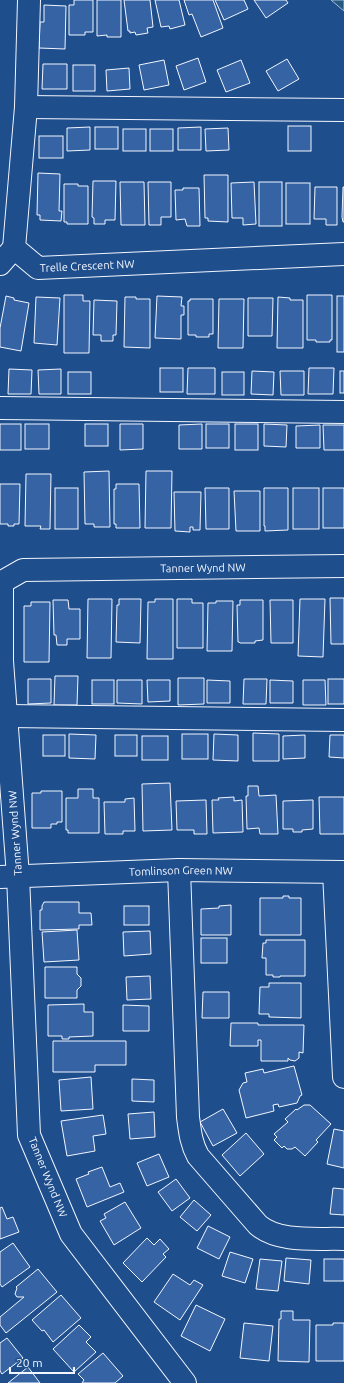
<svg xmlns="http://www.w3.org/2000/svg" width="344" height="1383" viewBox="0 0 344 1383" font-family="Ubuntu,sans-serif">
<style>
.green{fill:#245a82;stroke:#a8bbd7}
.building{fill:#3563a3;stroke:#f2f6ff}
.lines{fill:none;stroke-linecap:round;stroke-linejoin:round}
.minor-casing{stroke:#f2f6ff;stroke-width:24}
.minor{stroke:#1f4e8c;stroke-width:22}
.labels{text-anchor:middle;stroke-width:3;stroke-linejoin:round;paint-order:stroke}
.street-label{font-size:11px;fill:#f2f6ff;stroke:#1f4e8c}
</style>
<rect width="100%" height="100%" fill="#1f4e8c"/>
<polygon class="green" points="331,0 344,0 344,11"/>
<g class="building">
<polygon points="74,0 93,0 93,32 85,32 85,35 69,35 69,5 74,5"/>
<polygon points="97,0 121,0 121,37 107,37 107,35 97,36"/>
<polygon points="124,0 150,0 153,27 147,28 148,33 136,35 135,32 130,33 130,31 128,31"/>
<polygon points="155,0 179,0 185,25 170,29 169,26 161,27"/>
<polygon points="184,0 213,0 223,28 201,37 192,14 189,15"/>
<polygon points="215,0 244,0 248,9 224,20"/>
<polygon points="254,0 286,0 288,3 266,18"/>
<polygon points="44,5 66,6 65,49 39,48 40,22 44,22"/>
<polygon points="198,58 206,82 184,90 176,66"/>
<polygon points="287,59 299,79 278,91 266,71"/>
<polygon points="164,60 169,85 144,90 139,65"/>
<polygon points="241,60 250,83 226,92 217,70"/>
<polygon points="43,64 67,64 67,89 42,89"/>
<rect x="73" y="65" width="22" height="26"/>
<polygon points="129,68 130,89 107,91 106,70"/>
<rect x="288" y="126" width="23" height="25"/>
<polygon points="90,127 90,150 67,151 67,128"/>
<rect x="95" y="127" width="23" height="22"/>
<polygon points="201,127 201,150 178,150 178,128"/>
<polygon points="228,128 229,150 206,151 205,129"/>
<rect x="123" y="129" width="23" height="22"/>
<rect x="150" y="129" width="23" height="22"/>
<rect x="39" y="136" width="24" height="22"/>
<polygon points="38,173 60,174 59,211 62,211 61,221 40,220 40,215 37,215"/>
<polygon points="204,175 228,175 228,222 208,221 208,218 205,218"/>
<polygon points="93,181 116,181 115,220 105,220 105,224 94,224 94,218 92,217"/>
<polygon points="120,182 144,182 145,225 121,225"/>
<polygon points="148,182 171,182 171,217 161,217 161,225 149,225"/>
<polygon points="254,182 256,224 243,225 243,218 232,218 231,183"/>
<rect x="259" y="182" width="23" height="44"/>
<rect x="286" y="183" width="24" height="41"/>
<polygon points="64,184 78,184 78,186 88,186 88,224 67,224 67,222 64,222"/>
<polygon points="315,187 337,187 337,225 326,225 326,219 314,219"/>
<polygon points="343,187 344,187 344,222 343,222 342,217"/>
<polygon points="183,188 199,188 200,226 187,226 185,219 176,220 175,190 183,190"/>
<polygon points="64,295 83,295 83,301 90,301 89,353 64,353"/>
<polygon points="307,295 332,295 332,340 330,340 330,342 316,342 316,340 307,340"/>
<polygon points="6,296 14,298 14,300 29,303 21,351 0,347 0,328"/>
<polygon points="157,296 182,297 181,306 184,306 184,315 181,315 181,339 155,338"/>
<rect x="337" y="296" width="7" height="56"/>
<polygon points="36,297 60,298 57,345 34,343"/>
<polygon points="125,297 136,297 136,299 150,299 150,348 124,347"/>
<polygon points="278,297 290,298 290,300 303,300 303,348 277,348"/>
<polygon points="248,298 273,298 272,336 248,336"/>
<polygon points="190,299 213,299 213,334 209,334 209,337 196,337 196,335 188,335 188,301 190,301"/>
<polygon points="219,299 244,299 243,348 218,348"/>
<polygon points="94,300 117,301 116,335 113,335 113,341 101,341 101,335 93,335"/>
<rect x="160" y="368" width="23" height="24"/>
<polygon points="188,368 215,368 215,394 187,394"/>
<polygon points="309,368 334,368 333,394 308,394"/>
<polygon points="9,369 32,370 31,394 8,394"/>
<polygon points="61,369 61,394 39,394 38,370"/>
<polygon points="252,371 274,372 273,395 251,394"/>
<polygon points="280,371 304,371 304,395 281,395"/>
<rect x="340" y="371" width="4" height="22"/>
<rect x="68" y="372" width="23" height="22"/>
<rect x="222" y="372" width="22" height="23"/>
<rect x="0" y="424" width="21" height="26"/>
<rect x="25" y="424" width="24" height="25"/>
<rect x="85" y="424" width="23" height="22"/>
<polygon points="120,424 143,424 143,449 120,450"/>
<polygon points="202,424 202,449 179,449 179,425"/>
<rect x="206" y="424" width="23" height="24"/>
<rect x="235" y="424" width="23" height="26"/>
<polygon points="264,424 287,425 286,447 264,446"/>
<polygon points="320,425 320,448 296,448 296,426"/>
<polygon points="323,425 344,425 344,450 324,450"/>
<polygon points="109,471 110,527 94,527 94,524 85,524 84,472"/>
<polygon points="146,471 172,471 171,528 145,528"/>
<polygon points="26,474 51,474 50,529 40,529 41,526 25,526"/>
<polygon points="0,484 20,484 19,524 14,524 14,526 8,526 8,524 0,524"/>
<polygon points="116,484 139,484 140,528 116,528 116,524 114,524 114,489 116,489"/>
<rect x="55" y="488" width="23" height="41"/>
<polygon points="205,488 229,488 229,529 206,529"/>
<polygon points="264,488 288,488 288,530 265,531 265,526 264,526"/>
<rect x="293" y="488" width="26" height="41"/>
<rect x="323" y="488" width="21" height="40"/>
<polygon points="234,491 260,491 260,531 236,531"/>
<polygon points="174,492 201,492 200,530 193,530 193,527 190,527 190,532 175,531"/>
<polygon points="330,598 344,598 344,644 331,644"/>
<polygon points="88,599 112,599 111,658 87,658"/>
<polygon points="119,599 141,599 140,643 116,642 117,605 119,605"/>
<polygon points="155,599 173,599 173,659 147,659 148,602 155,602"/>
<polygon points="177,599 192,599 192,603 203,603 203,648 177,648"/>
<polygon points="300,599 325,599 323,657 298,656"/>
<polygon points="53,600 68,600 69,609 80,609 80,639 67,639 67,645 57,645 56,635 54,635"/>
<polygon points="240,600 263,600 263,640 255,641 255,643 240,643 239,642 238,642 237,605 240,605"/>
<polygon points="270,600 293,600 293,643 271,643"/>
<polygon points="216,601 233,601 232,651 207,651 208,603 216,603"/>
<polygon points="31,602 50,602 49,662 24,662 24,606 31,606"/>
<polygon points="55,676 78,676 77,705 54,705"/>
<polygon points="178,678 204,678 204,704 178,705"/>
<polygon points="28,679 51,679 51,703 28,704"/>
<polygon points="244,679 267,679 266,704 243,704"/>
<rect x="328" y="679" width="16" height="25"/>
<rect x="92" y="680" width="22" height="24"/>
<polygon points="117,680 142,680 142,704 117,703"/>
<polygon points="147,680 170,680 170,701 148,702"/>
<polygon points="207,680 230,681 230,703 207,703"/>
<polygon points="270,680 293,681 293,703 270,703"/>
<polygon points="303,680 325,680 326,705 303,705"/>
<polygon points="253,733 279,734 279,761 253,761"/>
<polygon points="69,734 96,735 95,759 69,758"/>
<rect x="182" y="734" width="26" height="25"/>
<polygon points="214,734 238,735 238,761 213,760"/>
<rect x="43" y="735" width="22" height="21"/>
<rect x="115" y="735" width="22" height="21"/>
<polygon points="305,735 305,758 283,759 283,736"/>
<polygon points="330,735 344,735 344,758 329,757"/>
<rect x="142" y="736" width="26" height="24"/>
<polygon points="170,783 172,830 143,831 142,784"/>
<polygon points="248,786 258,786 259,796 276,795 278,834 260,834 259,828 247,829 246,796 248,796"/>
<polygon points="78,789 93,789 93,798 99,798 99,833 68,833 68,830 66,830 66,798 78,798"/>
<polygon points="41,791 62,791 62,822 57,822 57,824 51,824 51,828 32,828 32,793 41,793"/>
<polygon points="234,797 234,801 242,800 243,832 213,833 212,800 219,800 218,798"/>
<polygon points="319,797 344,797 344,834 320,834"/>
<polygon points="134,798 135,831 123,831 123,834 105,834 104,802 125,802 125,799"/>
<polygon points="206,800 207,834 194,834 194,830 177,830 176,801"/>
<polygon points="313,800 313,829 302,830 302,832 293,832 293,829 283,829 283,801"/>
<polygon points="283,896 289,896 289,898 301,898 301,935 260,935 260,898 283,898"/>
<polygon points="44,902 79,902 79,913 91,913 92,925 79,925 79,929 40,930 40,910 42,910 42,906"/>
<polygon points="231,905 231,935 201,935 201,909 219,908 219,906"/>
<rect x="124" y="906" width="25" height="19"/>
<polygon points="77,930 79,960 44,962 42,932"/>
<polygon points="150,931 151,954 124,956 123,932"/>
<rect x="201" y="938" width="26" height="25"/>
<polygon points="266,940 305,940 305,976 280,976 280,977 273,977 273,975 266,975 266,958 262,958 263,943 266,943"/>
<polygon points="45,967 77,967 77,974 81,978 81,986 77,990 77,998 45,998"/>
<polygon points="150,976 151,999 127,1000 126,977"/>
<polygon points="269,983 301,983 301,1018 269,1017 269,1014 259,1014 260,987 269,987"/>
<polygon points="203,992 229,992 229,1018 202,1018"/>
<polygon points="84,1004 84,1012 93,1012 93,1036 69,1037 69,1039 62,1039 62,1036 48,1036 48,1005"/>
<polygon points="123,1005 149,1006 149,1031 123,1031"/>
<polygon points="231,1023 258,1023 258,1025 304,1025 303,1053 299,1052 299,1058 295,1061 290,1060 288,1058 288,1061 261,1061 261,1040 258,1040 258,1046 230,1046"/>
<polygon points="53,1041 126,1041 126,1065 95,1065 95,1072 53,1072"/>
<polygon points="294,1066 302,1095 300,1096 297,1103 279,1107 278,1104 273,1105 274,1111 246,1118 239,1090 243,1083 247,1082 245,1073 263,1069 264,1073"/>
<polygon points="91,1077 93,1109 61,1111 59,1080"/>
<polygon points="132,1079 154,1080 154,1102 132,1101"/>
<polygon points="304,1105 310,1105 331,1124 316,1140 318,1142 305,1156 295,1147 292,1149 287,1149 284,1146 282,1148 274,1140 277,1137 274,1134 288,1122 285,1119 296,1109 297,1110"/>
<polygon points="223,1109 237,1133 213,1146 200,1122"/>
<polygon points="154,1112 155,1137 130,1139 128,1114"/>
<polygon points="103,1115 106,1134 93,1136 95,1151 67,1156 61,1121"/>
<polygon points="334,1129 344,1131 344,1168 327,1164"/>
<polygon points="246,1133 264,1154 240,1176 222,1155"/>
<polygon points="159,1154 169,1177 147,1186 137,1163"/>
<polygon points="102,1167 110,1187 120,1183 124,1192 87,1207 76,1179 89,1174 88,1172"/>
<polygon points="176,1179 190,1198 172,1211 158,1192"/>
<polygon points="333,1188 344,1189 344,1215 330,1214"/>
<polygon points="194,1200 211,1215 197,1231 180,1217"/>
<polygon points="125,1202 141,1228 114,1245 100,1221 106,1218 104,1214"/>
<polygon points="2,1207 7,1219 13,1217 19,1232 0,1239 0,1208"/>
<polygon points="208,1226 230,1237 219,1259 197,1248"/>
<polygon points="147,1238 154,1245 160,1239 169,1249 163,1254 166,1257 142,1282 123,1263"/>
<polygon points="13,1243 30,1267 2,1287 0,1284 0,1252"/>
<polygon points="230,1252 253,1259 245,1283 222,1276"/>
<polygon points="286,1258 311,1260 309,1284 284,1281"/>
<polygon points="260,1259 282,1261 278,1291 256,1289"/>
<rect x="324" y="1259" width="20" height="22"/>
<polygon points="38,1269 57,1292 6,1333 0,1325 0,1317 24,1297 17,1297 15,1294 17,1288 16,1287"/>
<polygon points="173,1274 190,1285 194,1280 203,1285 180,1320 154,1302"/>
<polygon points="61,1295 81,1318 53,1342 44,1330 42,1331 32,1320"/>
<polygon points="196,1305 225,1319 210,1351 181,1336"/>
<polygon points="281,1311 293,1311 293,1320 310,1320 309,1362 278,1361 279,1319 281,1319"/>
<polygon points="244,1323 273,1326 269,1361 240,1358"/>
<polygon points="333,1323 344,1323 344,1361 316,1361 316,1325 333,1325"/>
<polygon points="79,1325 91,1337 86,1342 96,1352 74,1372 53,1349"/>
<polygon points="7,1338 23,1358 2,1374 0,1371 0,1343"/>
<polygon points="103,1353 123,1376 115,1383 82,1383 84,1380 78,1374"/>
<polygon points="28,1367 40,1383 8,1383"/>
</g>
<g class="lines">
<defs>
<g id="minor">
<path id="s1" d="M29,0l-3,107 -12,141 24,20 306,-14"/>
<polyline points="26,107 344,110"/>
<polyline points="0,264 14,248"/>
<polyline points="0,408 344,412"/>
<polyline points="7,716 344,720"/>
<path d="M179,870l9,247c2,15 3,26 10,39l60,69c21,18 59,13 86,14"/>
<polyline points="334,872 344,1077"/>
<path id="s2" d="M0,877l179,-7 165,2"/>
<path id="s3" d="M185,1383l-114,-149 -42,-99 -11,-259 -16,-215v-79l21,-12 321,-4"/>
</g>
</defs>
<use href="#minor" class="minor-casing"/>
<use href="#minor" class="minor"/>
</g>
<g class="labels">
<g class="street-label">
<text dy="4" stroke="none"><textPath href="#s1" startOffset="329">Trelle Crescent NW</textPath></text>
<text dy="4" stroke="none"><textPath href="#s3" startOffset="1053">Tanner Wynd NW</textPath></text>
<text transform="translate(15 833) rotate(-94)" y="4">Tanner Wynd NW</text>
<text dy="4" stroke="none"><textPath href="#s2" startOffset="181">Tomlinson Green NW</textPath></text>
<text transform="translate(48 1177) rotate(68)" y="4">Tanner Wynd NW</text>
</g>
</g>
<path d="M10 1367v6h64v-6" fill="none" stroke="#f2f6ff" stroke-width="2"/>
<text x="16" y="1367" font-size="12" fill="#f2f6ff" stroke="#1f4e8c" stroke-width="3" paint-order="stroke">20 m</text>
</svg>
